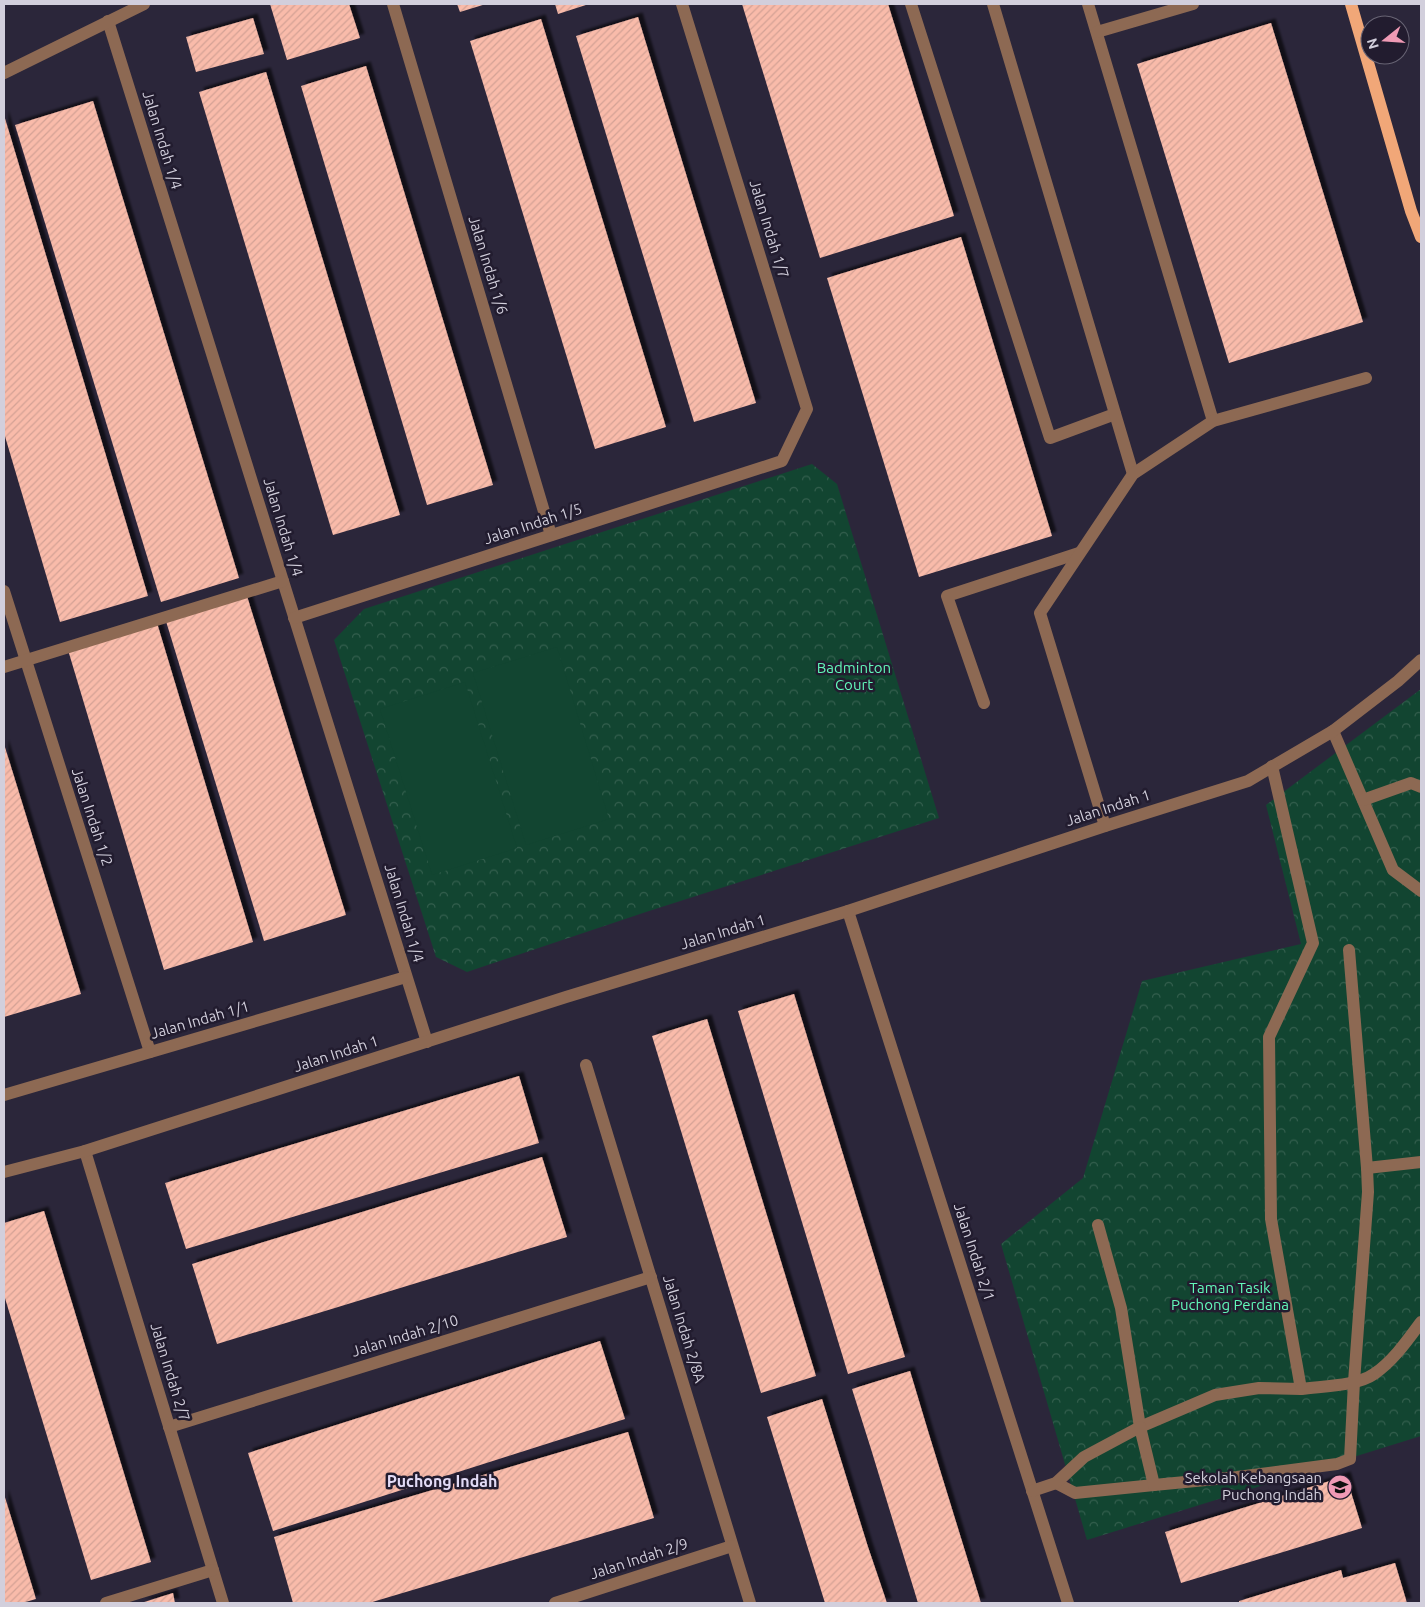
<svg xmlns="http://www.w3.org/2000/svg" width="1425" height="1607" viewBox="0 0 1425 1607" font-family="Ubuntu,sans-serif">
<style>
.park{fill:url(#park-crowns)}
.pitch{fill:#124531}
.building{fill:url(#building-hatch);filter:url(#shadow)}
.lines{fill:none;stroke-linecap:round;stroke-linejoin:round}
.minor{stroke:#8d6953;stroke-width:12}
.major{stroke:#f1a778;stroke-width:12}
.labels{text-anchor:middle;stroke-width:5;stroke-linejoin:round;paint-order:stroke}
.street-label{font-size:15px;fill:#d2cfdc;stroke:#221c2f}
.park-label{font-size:15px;fill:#62f9ba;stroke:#221c2f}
.poi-label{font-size:15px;fill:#d2cfdc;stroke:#221c2f;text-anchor:end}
.neighbourhood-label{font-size:16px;font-weight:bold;fill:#e2dbf6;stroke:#221c2f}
</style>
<defs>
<pattern id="park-crowns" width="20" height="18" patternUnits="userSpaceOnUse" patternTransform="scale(1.25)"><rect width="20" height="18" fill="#124531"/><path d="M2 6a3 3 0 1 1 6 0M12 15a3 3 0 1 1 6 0" fill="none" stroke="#345f4e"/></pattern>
<pattern id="building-hatch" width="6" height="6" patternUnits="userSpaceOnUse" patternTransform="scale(1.25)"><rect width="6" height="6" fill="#f9bbaa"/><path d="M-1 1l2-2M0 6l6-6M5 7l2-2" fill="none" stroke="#d4a295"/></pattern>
<filter id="shadow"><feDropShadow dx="4.5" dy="-4.5" stdDeviation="1" flood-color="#0009"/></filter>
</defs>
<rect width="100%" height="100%" fill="#2b263a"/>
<g class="park">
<polygon points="812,464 837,484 939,818 646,912 467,972 436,957 334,640 364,609"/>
<polygon points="1421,689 1421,1436 1087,1540 1001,1244 1083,1178 1142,981 1301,944 1266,805"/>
</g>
<g class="pitch">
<polygon points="557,647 609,819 526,845 473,673"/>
<polygon points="465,682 517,848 432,875 380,709"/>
</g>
<g class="building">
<polygon points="270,4 349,4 360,38 287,60"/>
<polygon points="457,4 486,4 460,12"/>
<polygon points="555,4 589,4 558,14"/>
<polygon points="742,4 888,4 954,216 820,258"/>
<polygon points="638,17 756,403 694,422 576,36"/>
<polygon points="253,18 264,54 196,72 186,37"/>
<polygon points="541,19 666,427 595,449 470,41"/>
<polygon points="1271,23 1363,322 1229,363 1137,64"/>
<polygon points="366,66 493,485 427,505 301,86"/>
<polygon points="266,72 400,515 333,535 199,92"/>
<polygon points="93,101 239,578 161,602 15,125"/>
<polygon points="4,115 148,596 60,622 4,433"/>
<polygon points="961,237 1052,536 919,577 827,278"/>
<polygon points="246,593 346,915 264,941 165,618"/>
<polygon points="157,623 253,942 164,970 68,650"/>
<polygon points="4,744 81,994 4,1017"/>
<polygon points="794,994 905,1357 848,1374 738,1011"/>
<polygon points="707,1019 816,1376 761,1393 652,1036"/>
<polygon points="519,1076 539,1143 186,1249 165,1183"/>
<polygon points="542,1157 567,1237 217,1344 192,1264"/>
<polygon points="44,1211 151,1562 91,1580 4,1295 4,1223"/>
<polygon points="600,1341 625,1419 273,1531 248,1453"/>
<polygon points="910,1371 928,1431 981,1603 918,1603 871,1449 852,1389"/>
<polygon points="822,1399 868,1547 887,1603 825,1603 767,1417"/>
<polygon points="628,1432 654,1518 369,1603 293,1603 274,1537"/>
<polygon points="1346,1476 1362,1528 1181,1583 1165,1532"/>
<polygon points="4,1494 36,1599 22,1603 4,1603"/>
<polygon points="1395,1563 1407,1603 1239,1603 1239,1601 1341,1570 1343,1578"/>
<polygon points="173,1593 175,1603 141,1603"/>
</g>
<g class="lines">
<g class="minor">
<polyline points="393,4 551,535"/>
<polyline points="911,4 1050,438 1115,414"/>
<polyline points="993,4 1133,474"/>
<polyline points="1088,4 1213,421"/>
<polyline points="108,21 427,1042"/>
<polyline points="1097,32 1193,4"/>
<polyline points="4,73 144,4"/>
<polyline points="4,591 150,1052"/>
<polyline points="294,618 782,461 807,409 682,4"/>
<polyline points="4,667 283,581"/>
<polyline points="984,703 947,596 1079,553"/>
<polyline points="1333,731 1393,870 1421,891"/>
<polyline points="1363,800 1411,783 1421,787"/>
<polyline points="1105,826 1040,613 1133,474 1213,421 1366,378"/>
<polyline points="848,911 1068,1603"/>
<polyline points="586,1065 750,1603"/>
<polyline points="4,1095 406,977"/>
<polyline points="85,1151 223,1603"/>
<polyline points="1367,1168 1421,1162"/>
<polyline points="4,1172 85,1151 566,997 848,911 1105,826 1248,781 1333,731 1398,681 1421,660"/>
<polyline points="1098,1225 1121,1308 1140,1427 1215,1395 1259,1388 1301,1389 1271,1219 1269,1037 1313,943 1272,766"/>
<path d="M1301,1389c21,-3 56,-3 73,-15 19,-13 33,-33 47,-52"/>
<polyline points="169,1427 651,1277"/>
<polyline points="1056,1483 1075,1493 1154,1485"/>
<polyline points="1032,1491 1056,1483 1084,1457 1140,1427 1154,1485 1237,1477 1337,1464 1350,1459 1354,1382 1368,1192 1367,1168 1349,950"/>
<polyline points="106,1603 213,1570"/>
<polyline points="555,1603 732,1546"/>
</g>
<polyline class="major" points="1351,4 1411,211 1421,237"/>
</g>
<defs>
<symbol id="school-disc" viewBox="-11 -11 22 22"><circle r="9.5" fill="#f09ab5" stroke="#221c2f"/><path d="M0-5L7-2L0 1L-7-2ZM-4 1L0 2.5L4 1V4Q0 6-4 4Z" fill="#111"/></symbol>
</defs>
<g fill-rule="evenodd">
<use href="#school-disc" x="1326" y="1473" width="28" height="28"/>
</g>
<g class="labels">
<g class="street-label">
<text transform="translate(162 140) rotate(73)" y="5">Jalan Indah 1/4</text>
<text transform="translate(769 229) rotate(73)" y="5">Jalan Indah 1/7</text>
<text transform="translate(488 265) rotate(73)" y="5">Jalan Indah 1/6</text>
<text transform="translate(533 524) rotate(-18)" y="5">Jalan Indah 1/5</text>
<text transform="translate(283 527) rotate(73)" y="5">Jalan Indah 1/4</text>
<text transform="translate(1108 808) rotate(-18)" y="5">Jalan Indah 1</text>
<text transform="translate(92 817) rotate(72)" y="5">Jalan Indah 1/2</text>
<text transform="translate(404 913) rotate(73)" y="5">Jalan Indah 1/4</text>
<text transform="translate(723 932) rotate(-17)" y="5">Jalan Indah 1</text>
<text transform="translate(200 1020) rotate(-16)" y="5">Jalan Indah 1/1</text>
<text transform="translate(336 1054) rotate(-18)" y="5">Jalan Indah 1</text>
<text transform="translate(974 1252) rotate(72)" y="5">Jalan Indah 2/1</text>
<text transform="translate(684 1329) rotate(73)" y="5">Jalan Indah 2/8A</text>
<text transform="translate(405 1336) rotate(-17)" y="5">Jalan Indah 2/10</text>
<text transform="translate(170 1372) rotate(73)" y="5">Jalan Indah 2/7</text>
<text transform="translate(639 1559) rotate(-18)" y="5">Jalan Indah 2/9</text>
</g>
<g class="park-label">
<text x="854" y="673">Badminton<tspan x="854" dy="17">Court</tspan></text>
<text x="1230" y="1293">Taman Tasik<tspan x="1230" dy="17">Puchong Perdana</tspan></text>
</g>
<g class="poi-label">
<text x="1322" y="1483">Sekolah Kebangsaan<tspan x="1322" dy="17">Puchong Indah</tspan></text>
</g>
<g class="neighbourhood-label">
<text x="442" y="1487">Puchong Indah</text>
</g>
</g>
<rect width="1425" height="1607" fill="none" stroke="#d2cfdc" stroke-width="10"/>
<g transform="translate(1385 40) rotate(253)"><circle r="24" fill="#221c2f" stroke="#686474"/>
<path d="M0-4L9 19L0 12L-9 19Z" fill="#f09ab5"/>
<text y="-8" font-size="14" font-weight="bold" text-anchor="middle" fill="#d2cfdc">N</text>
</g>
</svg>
